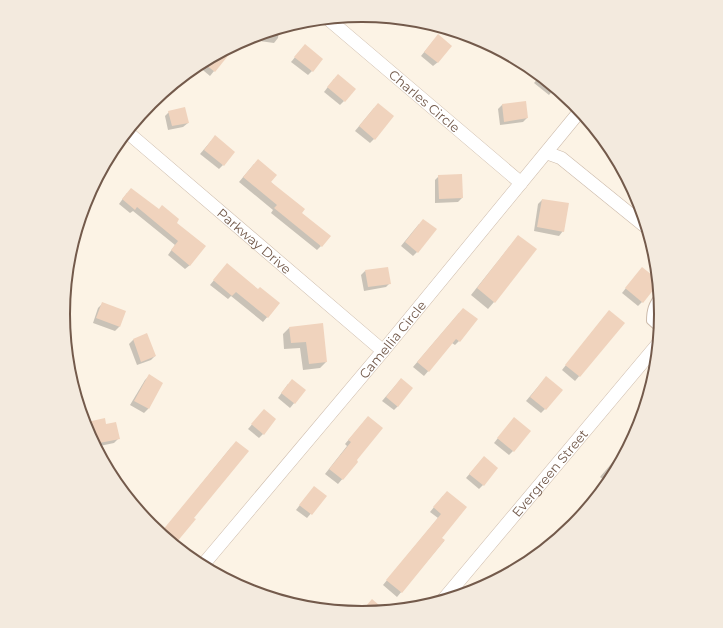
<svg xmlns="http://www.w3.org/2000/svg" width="723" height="628" viewBox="0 0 723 628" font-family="Montserrat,sans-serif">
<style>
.shadow{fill:#0003}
.building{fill:#f0d3bd}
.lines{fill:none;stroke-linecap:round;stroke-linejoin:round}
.service-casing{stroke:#cdbbab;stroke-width:8}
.minor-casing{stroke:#cdbbab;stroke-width:14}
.service{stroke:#fff;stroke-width:6}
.minor{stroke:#fff;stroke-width:13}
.labels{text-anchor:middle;stroke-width:3;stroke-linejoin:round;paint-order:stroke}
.street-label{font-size:13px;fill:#735a4b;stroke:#fef7eb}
.rim{fill:none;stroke:#735a4b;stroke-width:2}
</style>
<rect width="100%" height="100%" fill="#fcf3e5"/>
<g class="shadow">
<polygon points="279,28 278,38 274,43 245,39"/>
<polygon points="434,40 438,62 433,66 421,56"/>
<polygon points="224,50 228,54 210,76 198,66 202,62"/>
<polygon points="301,50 312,71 308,75 291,62"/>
<polygon points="540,76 555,88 549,95 534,83"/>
<polygon points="334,79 344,101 340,105 324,92"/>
<polygon points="525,102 527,118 523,122 500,125 498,109 502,105"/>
<polygon points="374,108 374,139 370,143 355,131"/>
<polygon points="169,112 188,123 183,127 168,130 165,116"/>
<polygon points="600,136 610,148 611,150 598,139"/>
<polygon points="211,141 223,165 219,169 200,154"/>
<polygon points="254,164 300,213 321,246 317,250 271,213 273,210 239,182"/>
<polygon points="439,176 462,198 458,202 435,203 435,180"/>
<polygon points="127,193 175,223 190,265 185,269 168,255 175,245 133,211 130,213 119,204"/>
<polygon points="542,200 563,231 559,236 534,231 538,204"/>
<polygon points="419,224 417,252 413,256 401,246"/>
<polygon points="518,236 494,302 488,309 471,295"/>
<polygon points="223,269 279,303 263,322 231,296 228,299 210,285"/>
<polygon points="365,271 390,283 386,287 364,291 361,275"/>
<polygon points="638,273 642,302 638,306 622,293"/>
<polygon points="65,289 70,291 63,308"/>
<polygon points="103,303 124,312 119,327 115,331 93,323 98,308"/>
<polygon points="459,313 459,341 455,345 452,343 424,376 413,367"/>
<polygon points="605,316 624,323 575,381 562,370"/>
<polygon points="322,324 326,362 320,368 303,370 300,348 284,349 283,334 289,328"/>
<polygon points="147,335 155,356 151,360 137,365 129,344 133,340"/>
<polygon points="149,376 148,409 144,413 130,405 145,380"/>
<polygon points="401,379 398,406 394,410 382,401"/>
<polygon points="542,382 545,409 541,413 526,401"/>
<polygon points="288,384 305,390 290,408 278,398"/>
<polygon points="260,415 263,434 259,438 248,429"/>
<polygon points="368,417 355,461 357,462 338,484 325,474 347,446 345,444"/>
<polygon points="510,423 513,451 509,455 494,443"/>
<polygon points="84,424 105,425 118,439 114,443 95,447"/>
<polygon points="628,444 629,445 608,483 600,477"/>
<polygon points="232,446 193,518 194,519 174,545 161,534"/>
<polygon points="484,457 483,485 479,489 466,478"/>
<polygon points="310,492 325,497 307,518 296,510"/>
<polygon points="443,496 441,538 444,541 397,597 383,585 438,518 430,512"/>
<polygon points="562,526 567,530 543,550 558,531"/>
</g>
<g class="building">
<polygon points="438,34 452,46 438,63 424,52"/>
<polygon points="239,42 215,72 202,62 203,61"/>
<polygon points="305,44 323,59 313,72 294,57"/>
<polygon points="338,74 356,89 345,102 327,87"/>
<polygon points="526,101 528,118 504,122 502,104"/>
<polygon points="378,103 394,116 375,140 359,126"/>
<polygon points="185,107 189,123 172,126 168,111"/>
<polygon points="215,135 235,152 224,166 204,150"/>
<polygon points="258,159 277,175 271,182 305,209 302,213 331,236 322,247 274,208 277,205 243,177"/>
<polygon points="462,174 463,198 439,199 438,175"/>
<polygon points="131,188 159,209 162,205 179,219 177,223 206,246 190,266 171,250 178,241 137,207 135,210 122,199"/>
<polygon points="542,199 569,203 564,232 537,227"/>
<polygon points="423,219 437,229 418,253 405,242"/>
<polygon points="518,235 537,249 495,303 477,288"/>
<polygon points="227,263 258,289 260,287 280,303 268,318 236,292 232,296 213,280"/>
<polygon points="388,267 391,284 368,287 365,270"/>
<polygon points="642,267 657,279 658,284 643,303 625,288"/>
<polygon points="102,302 126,311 120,327 96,318"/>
<polygon points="463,308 478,319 460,342 456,339 429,372 417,362"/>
<polygon points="609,310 625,323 580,377 565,365"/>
<polygon points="323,323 327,362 309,364 306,342 291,343 289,327"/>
<polygon points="147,333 156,356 141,362 133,339"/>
<polygon points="149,374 163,383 149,409 134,401"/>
<polygon points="546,376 563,390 546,410 530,397"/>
<polygon points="401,378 413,388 398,407 386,397"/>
<polygon points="292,379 306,390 295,404 281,393"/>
<polygon points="264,409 276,419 264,435 251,424"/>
<polygon points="368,416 383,428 357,460 358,462 343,480 329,469 351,442 348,440"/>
<polygon points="514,417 531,431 514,452 497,438"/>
<polygon points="105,418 106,424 116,422 120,439 94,444 83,423"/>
<polygon points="236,441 249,451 194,518 196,519 176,543 162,531"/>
<polygon points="484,456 498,468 484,486 469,474"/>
<polygon points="314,486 327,496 312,515 299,505"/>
<polygon points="447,491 467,507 442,538 445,540 402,593 386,580 441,514 433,507"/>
<polygon points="372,599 386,611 360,613"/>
</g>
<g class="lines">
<defs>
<path id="service" d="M659,295c-7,9 -9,15 -9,26l9,8"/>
<g id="minor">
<path id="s1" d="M327,18l194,165"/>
<path id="s2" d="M126,131l257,220"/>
<polyline points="547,153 561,158 646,227"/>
<path id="s3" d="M202,566l181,-215 197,-240"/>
<path id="s4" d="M443,600l214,-255"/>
</g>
</defs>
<use href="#service" class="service-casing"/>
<use href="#minor" class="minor-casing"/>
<use href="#service" class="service"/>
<use href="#minor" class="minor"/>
</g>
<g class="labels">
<g class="street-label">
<text dy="5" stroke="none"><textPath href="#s1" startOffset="128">Charles Circle</textPath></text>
<text dy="5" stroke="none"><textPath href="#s2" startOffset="169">Parkway Drive</textPath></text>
<text dy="5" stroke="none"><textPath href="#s3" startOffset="296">Camellia Circle</textPath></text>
<text dy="5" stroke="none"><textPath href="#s4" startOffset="166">Evergreen Street</textPath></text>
</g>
</g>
<path d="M0 0H723V628H0ZM70 314a292 292 0 1 1 584 0a292 292 0 1 1-584 0Z" fill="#f3eade" fill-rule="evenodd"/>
<path class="rim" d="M70 314a292 292 0 1 1 584 0a292 292 0 1 1-584 0Z"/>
</svg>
